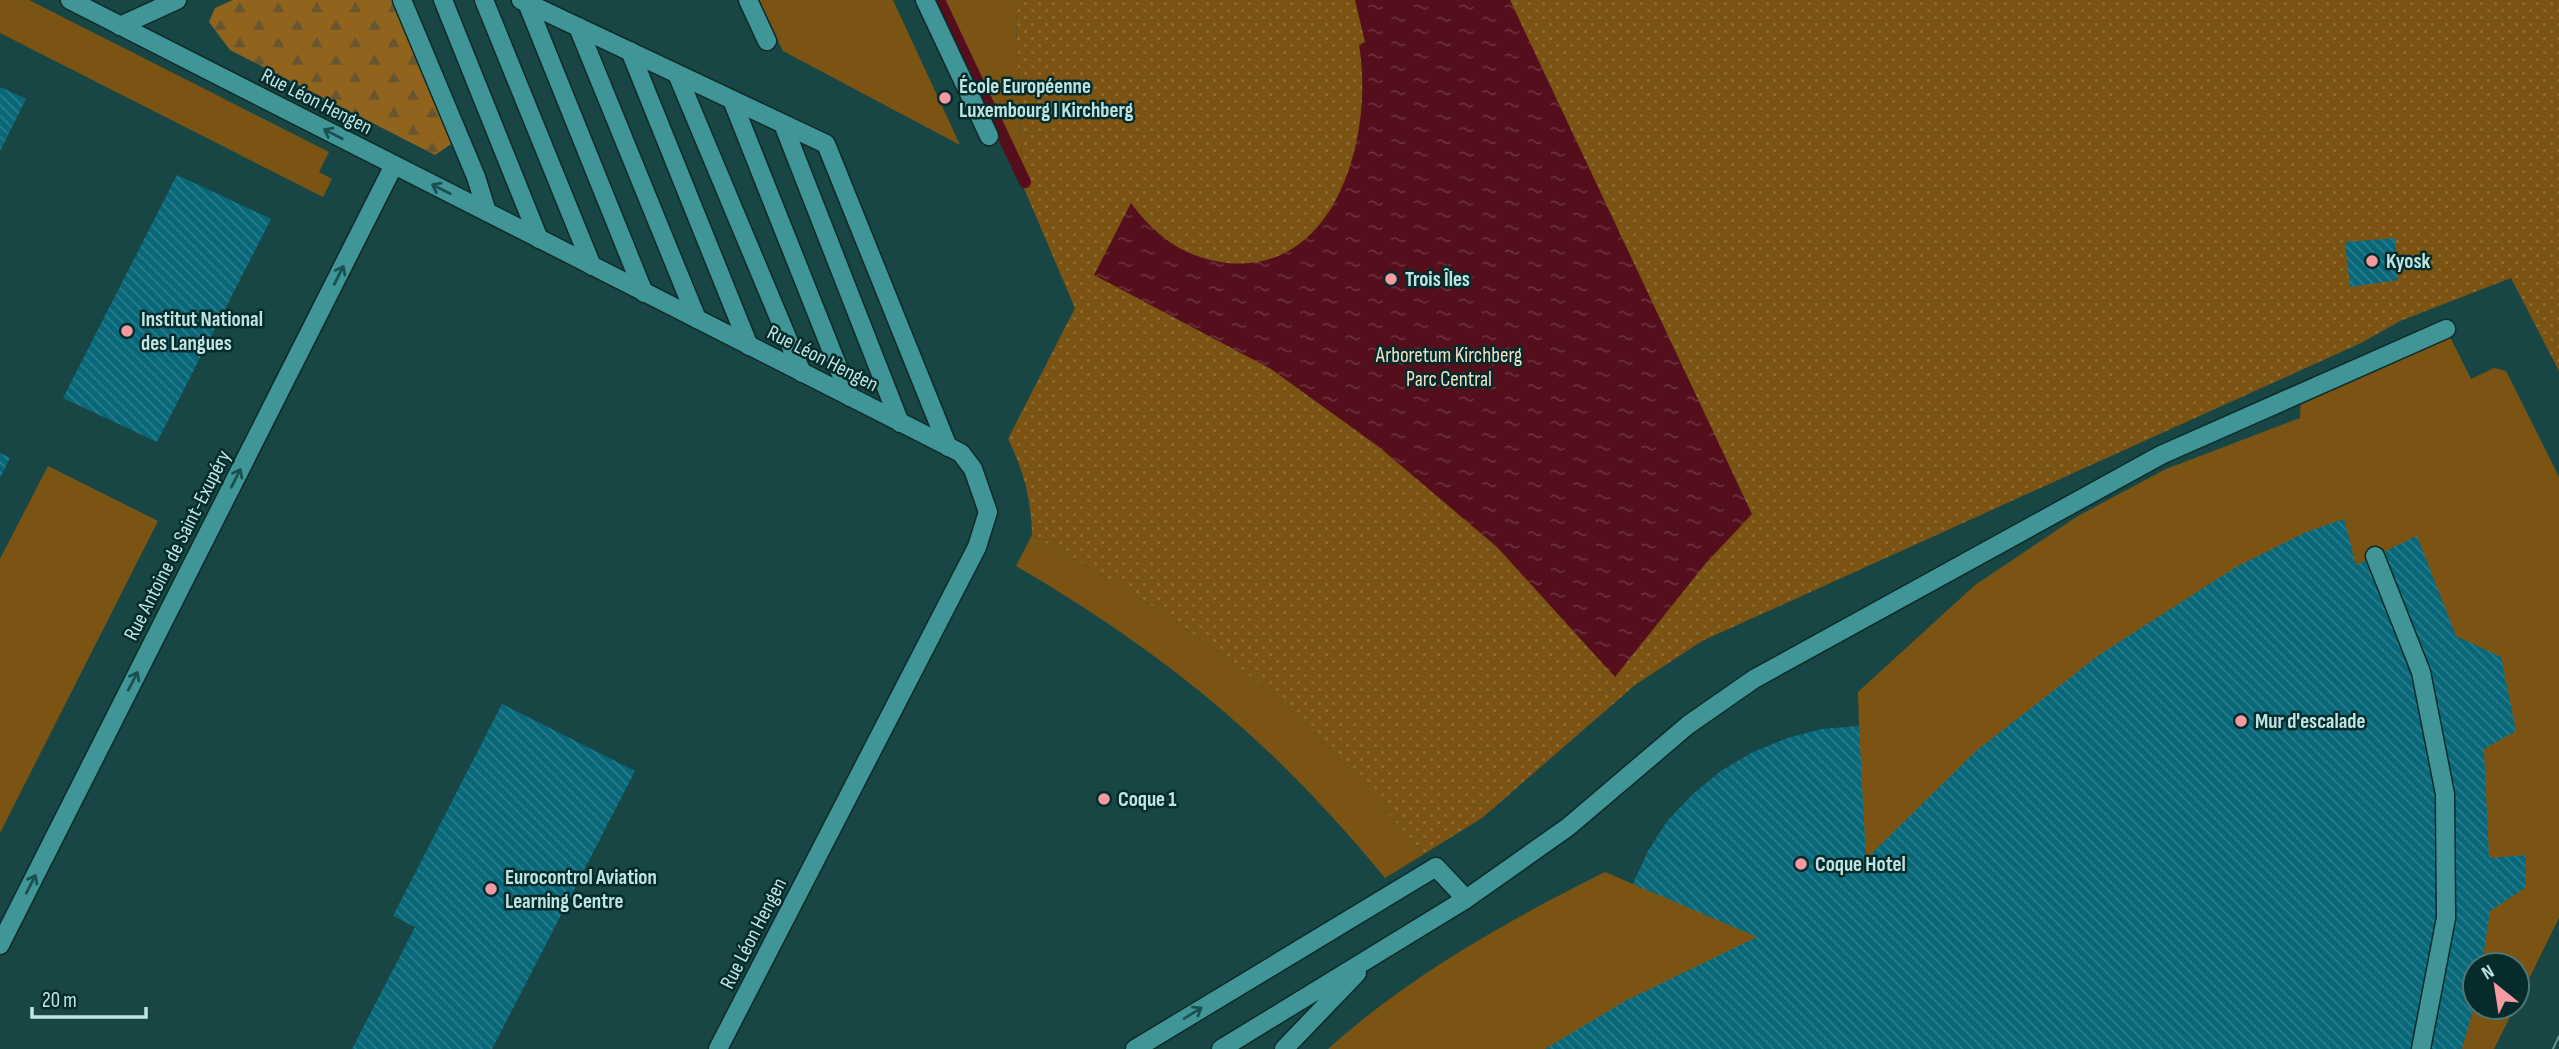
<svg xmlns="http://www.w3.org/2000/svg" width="2559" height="1049" viewBox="0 0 2559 1049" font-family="'Sofia Sans Condensed',sans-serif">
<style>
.green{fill:#7b5414}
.forest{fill:url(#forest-firs)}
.park{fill:url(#park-dots)}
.water{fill:url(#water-ripples)}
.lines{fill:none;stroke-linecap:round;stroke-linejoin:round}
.stream{stroke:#540e1c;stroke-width:12}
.building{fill:url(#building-back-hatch)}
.minor-casing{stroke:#0e2a29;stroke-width:21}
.minor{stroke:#409696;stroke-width:18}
.tram{stroke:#699493;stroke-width:2}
.oneway{stroke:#1a5050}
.poi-dot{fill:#f49aa2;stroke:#052b2b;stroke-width:2.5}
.labels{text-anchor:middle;stroke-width:5;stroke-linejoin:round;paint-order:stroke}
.poi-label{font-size:21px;font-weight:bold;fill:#bee5e4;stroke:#052b2b;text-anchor:start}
.street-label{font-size:21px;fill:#bee5e4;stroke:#052b2b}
.park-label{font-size:21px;fill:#f3e0c7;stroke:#052b2b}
</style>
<defs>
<pattern id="forest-firs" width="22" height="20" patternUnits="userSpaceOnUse" patternTransform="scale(1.75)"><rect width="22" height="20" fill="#90641d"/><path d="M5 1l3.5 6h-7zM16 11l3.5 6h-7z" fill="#69562f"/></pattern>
<pattern id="park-dots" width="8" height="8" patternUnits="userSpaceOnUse" patternTransform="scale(1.75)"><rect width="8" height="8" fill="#7b5414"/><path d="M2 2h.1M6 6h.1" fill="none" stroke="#8c6c36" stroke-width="1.8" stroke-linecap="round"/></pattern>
<pattern id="water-ripples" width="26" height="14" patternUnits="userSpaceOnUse" patternTransform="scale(1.75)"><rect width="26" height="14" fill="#540e1c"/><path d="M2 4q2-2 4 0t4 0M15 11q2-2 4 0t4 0" fill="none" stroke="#6b313d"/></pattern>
<pattern id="building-back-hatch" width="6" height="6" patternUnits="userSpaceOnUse" patternTransform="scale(1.75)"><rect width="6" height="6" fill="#086879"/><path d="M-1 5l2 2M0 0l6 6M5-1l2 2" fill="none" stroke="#2a7d8c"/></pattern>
</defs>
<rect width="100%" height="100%" fill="#184645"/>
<g class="green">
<polygon points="0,0 29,0 329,152 319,172 332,179 323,197 0,33"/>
<polygon points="758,0 893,0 960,145 783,51"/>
<polygon points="940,0 1019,0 1016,20 1023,186"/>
<path d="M2446,329l25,50 23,-11 12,3 53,106v441l-42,85v-38h-42v42h40l-21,42h-1166c82,-74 179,-128 277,-177l28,12c46,-99 116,-149 226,-158l-1,-34 117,-107 103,-69 88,-47 134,-51 1,-27z"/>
<polygon points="48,466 158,521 0,833 0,559"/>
<path d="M1032,535c83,46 163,95 236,156 58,48 106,107 156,163l-39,24c-112,-136 -217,-223 -369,-312z"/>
</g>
<polygon class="forest" points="233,0 392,0 454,142 435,155 230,50 209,22 215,8"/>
<path class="park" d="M1019,0h1540v371l-48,-93 -111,43 -39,22 -659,298 -67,44 -153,133 -58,36c-50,-56 -98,-115 -156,-163 -73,-61 -153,-110 -236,-156 -1,-36 -8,-64 -24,-96l67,-131 -52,-122 -7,-166z"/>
<path class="water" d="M1355,0h155l242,514 -46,49 -91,114 -118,-130 -118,-100 -108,-78 -177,-94 37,-72c25,34 54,55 96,60 112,11 147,-132 132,-218l6,-3z"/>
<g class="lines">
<polyline class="stream" points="939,0 1025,182"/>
</g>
<g class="building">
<polygon points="0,87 26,99 0,151"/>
<polygon points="177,175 271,219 157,442 63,398"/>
<polygon points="2395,238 2398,280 2350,287 2345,242"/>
<polygon points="0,453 10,458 0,478"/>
<polygon points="2344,519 2356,565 2417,536 2456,636 2501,657 2516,731 2484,749 2489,858 2526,855 2525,888 2490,911 2482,965 2475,965 2475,1003 2462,1049 1545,1049 1625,1001 1757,937 1633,884 1648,851 1668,820 1693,794 1721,771 1753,752 1787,738 1822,729 1859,726 1866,859 1976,751 2099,655 2236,567 2306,532"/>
<polygon points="502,704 635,771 492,1049 352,1049 415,927 393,916"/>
</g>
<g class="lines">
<defs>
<g id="minor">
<polyline points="70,0 961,453 973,469 988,512 977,547 718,1049"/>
<polyline points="402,0 476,177 487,212"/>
<polyline points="443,0 539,239"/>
<polyline points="484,0 592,266"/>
<polyline points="521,0 826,144 948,447"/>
<polyline points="748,0 767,41"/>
<polyline points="925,0 989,136"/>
<polyline points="527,3 644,293"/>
<polyline points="120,26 177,0"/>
<polyline points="578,27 697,319"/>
<polyline points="630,51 749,346"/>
<polyline points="677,74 802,373"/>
<polyline points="732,100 850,397"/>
<polyline points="783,124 900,423"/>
<polyline points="2375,556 2421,672 2445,794 2446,918 2421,1049"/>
<polyline points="0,945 394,165"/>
<polyline points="1135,1049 1436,867 1466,899"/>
<polyline points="1221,1049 1466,899 1568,827 1688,725 1754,679 2161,455 2446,329"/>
<polyline points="1284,1049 1357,973"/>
</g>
</defs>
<use href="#minor" class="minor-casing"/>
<use href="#minor" class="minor"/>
<polyline class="tram" points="2553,1049 2559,1036"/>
</g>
<defs><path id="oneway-shaft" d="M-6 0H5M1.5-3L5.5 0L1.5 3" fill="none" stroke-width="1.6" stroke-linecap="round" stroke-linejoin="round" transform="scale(1.75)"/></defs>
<g class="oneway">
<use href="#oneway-shaft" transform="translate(333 134) rotate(-153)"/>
<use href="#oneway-shaft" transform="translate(441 189) rotate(-153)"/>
<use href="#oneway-shaft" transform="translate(339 275) rotate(-63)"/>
<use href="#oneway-shaft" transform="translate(236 478) rotate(-63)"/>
<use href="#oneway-shaft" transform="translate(133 681) rotate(-63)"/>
<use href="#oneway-shaft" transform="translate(31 884) rotate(-63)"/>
<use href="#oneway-shaft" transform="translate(1193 1013) rotate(-32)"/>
</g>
<g class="poi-dot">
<circle cx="945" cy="98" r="7"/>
<circle cx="2372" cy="261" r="7"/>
<circle cx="1391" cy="279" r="7"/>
<circle cx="127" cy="331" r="7"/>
<circle cx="2241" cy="721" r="7"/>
<circle cx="1104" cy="799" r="7"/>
<circle cx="1801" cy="864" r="7"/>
<circle cx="491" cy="889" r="7"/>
</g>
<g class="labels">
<g class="poi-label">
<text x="959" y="93">École Européenne<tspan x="959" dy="24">Luxembourg I Kirchberg</tspan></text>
<text x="2386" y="268">Kyosk</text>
<text x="1405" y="286">Trois Îles</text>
<text x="141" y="326">Institut National<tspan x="141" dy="24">des Langues</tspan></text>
<text x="2255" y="728">Mur d'escalade</text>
<text x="1118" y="806">Coque 1</text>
<text x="1815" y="871">Coque Hotel</text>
<text x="505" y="884">Eurocontrol Aviation<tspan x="505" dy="24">Learning Centre</tspan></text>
</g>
<g class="street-label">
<text transform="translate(317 101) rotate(27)" y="7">Rue Léon Hengen</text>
<text transform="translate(823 358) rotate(27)" y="7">Rue Léon Hengen</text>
<text transform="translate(177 545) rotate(-63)" y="7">Rue Antoine de Saint-Exupéry</text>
<text transform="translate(753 933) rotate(-63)" y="7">Rue Léon Hengen</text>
</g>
<g class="park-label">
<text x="1449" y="362">Arboretum Kirchberg<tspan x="1449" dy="24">Parc Central</tspan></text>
</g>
</g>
<g transform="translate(2496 986) rotate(330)"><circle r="33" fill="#052b2b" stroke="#4f7575" stroke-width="2"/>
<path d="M0-5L12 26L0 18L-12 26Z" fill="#f49aa2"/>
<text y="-10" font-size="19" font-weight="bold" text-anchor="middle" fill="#bee5e4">N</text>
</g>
<path d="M32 1007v10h114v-10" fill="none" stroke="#bee5e4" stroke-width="3.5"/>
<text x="42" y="1007" font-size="21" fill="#bee5e4" stroke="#052b2b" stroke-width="5" paint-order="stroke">20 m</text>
</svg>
